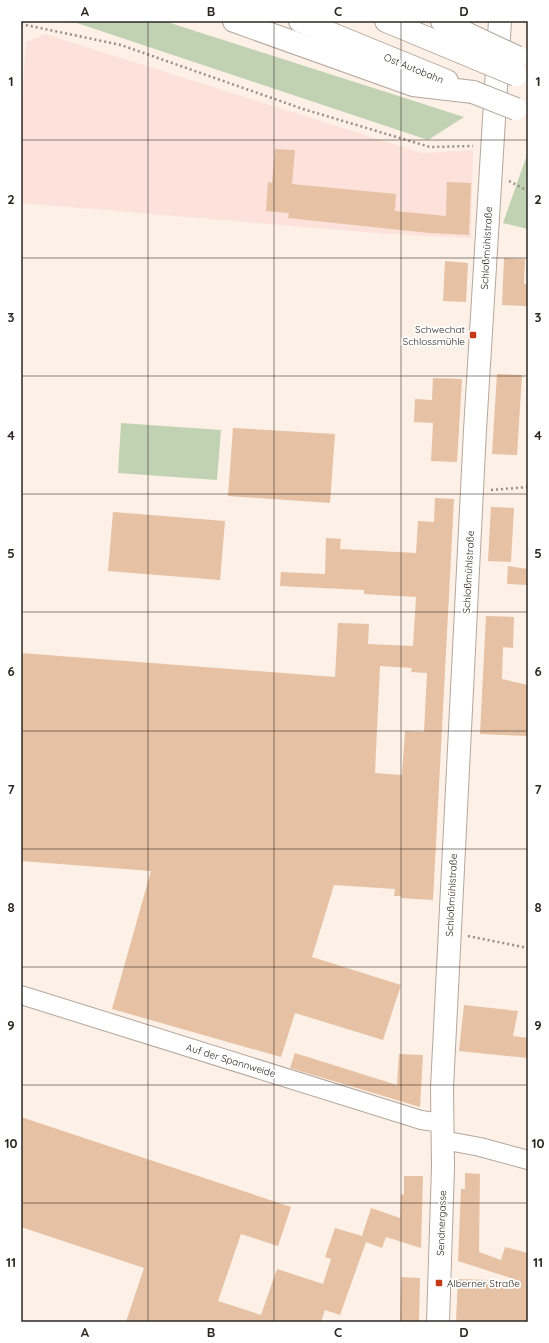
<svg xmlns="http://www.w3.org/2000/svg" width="549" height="1343" viewBox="0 0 549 1343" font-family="Quicksand,sans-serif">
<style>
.industrial{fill:#fce2da}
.green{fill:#c1d2b2}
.building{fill:#e7c1a3;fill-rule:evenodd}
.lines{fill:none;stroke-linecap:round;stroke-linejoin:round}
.minor-casing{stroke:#b3a79d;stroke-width:20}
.tertiary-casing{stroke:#b3a79d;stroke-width:24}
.motorway-casing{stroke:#b3a79d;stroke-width:24}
.path{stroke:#978e87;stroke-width:2.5;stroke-dasharray:2 3;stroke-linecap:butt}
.minor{stroke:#fff;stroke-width:18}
.tertiary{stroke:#fff;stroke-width:22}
.motorway{stroke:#fff;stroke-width:22}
.motorway-bridge-casing{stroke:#b3a79d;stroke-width:24;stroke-linecap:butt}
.motorway-bridge{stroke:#fff;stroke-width:22}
.grid{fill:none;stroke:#2b2723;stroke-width:1;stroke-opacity:0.55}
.poi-dot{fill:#c43a17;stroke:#fff;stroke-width:1.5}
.labels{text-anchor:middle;stroke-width:3.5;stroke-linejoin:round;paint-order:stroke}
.street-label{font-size:10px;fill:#2b2723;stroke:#fff}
.poi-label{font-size:10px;fill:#2b2723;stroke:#fff;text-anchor:end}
.neatline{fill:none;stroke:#2b2723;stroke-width:1.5}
.grid-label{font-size:13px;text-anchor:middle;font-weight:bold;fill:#2b2723}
</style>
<rect width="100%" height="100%" fill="#fdf0e6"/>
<polygon class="industrial" points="45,34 422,153 473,150 471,238 388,234 21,203 21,110 26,42"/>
<g class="green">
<polygon points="39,21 164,21 464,117 428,140 77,23"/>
<polygon points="528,152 528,229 503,223"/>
<polygon points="121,423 221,430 217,480 118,473"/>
</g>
<g class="building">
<polygon points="275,149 295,150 292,184 396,194 395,211 446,216 447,182 471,183 469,235 429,233 288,218 289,213 266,211 268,182 272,183"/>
<polygon points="504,258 525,259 524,284 528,284 527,306 502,305"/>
<polygon points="445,261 468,263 466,302 443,301"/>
<polygon points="497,374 522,375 517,455 492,454"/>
<polygon points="433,378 462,379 457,462 431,461 433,423 414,422 415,399 432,400"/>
<polygon points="233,428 335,434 330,503 228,496"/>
<path d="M435,498l19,1 -21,401 -32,-2v-2h-7l1,-7 -61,-4 -22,72 89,28 -18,55 -88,-27 -14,44 -169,-48 39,-138 -130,-10v-208l314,24 3,-54 31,1 -1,20 45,2 3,-49 -52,-3v-4l-84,-4 1,-14 44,2 1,-36 15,1 -1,10 76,4 2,-32 16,1zM380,666l32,2 -1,4 16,1 -3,59 -19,-1 -3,44 -27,-2z"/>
<polygon points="491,507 514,508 511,562 488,561"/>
<polygon points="113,512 225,521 220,580 108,571"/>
<polygon points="508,566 528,569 528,585 507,584"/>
<polygon points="486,616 514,617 513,648 503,647 502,679 528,685 528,736 480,734"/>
<polygon points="464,1005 518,1011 513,1036 528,1038 528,1058 459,1051"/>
<polygon points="295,1053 397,1085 399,1054 423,1055 420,1107 290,1068"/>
<polygon points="21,1117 291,1207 278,1246 241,1234 218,1301 261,1315 277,1269 323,1284 331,1259 325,1257 335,1228 362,1236 371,1208 400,1218 401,1194 404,1195 404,1176 423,1176 421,1248 386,1237 382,1248 366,1242 340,1315 325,1310 321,1322 126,1322 144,1268 21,1227"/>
<polygon points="465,1173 480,1174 479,1252 501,1260 505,1247 528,1253 528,1322 456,1322 458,1279 520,1281 458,1261 461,1189 465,1189"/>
<polygon points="401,1277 420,1278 419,1322 400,1322"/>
</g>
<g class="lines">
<defs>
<g id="minor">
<polyline points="21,995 421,1120 442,1123"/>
<polyline points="443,1140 480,1147 528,1160"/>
</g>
<polyline id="tertiary" points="438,1322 443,1167 442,1088 475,430 500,21"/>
<g id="motorway">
<polyline points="234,21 413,85 473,92"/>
<polyline points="300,21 447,81"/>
<polyline points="386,21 475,58"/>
<polyline points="442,21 476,38"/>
</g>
</defs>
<use href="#minor" class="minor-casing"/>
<use href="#tertiary" class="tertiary-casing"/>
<use href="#motorway" class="motorway-casing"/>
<g class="path">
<polyline points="21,24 121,45 303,109 430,147 473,146"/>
<polyline points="509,181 528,191"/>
<polyline points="491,490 528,487"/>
<polyline points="468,936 528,948"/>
</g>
<use href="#minor" class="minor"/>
<use href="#tertiary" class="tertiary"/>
<use href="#motorway" class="motorway"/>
<defs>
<g id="motorway-bridge">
<polyline points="476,38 517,57"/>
<polyline points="475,58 516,75"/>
<polyline points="473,92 516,109"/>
</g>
</defs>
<use href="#motorway-bridge" class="motorway-bridge-casing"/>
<use href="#motorway-bridge" class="motorway-bridge"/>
</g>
<path class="grid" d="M148,21v1301M274,21v1301M401,21v1301M21,140h507M21,258h507M21,376h507M21,494h507M21,612h507M21,731h507M21,849h507M21,967h507M21,1085h507M21,1203h507"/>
<g class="poi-dot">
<rect x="469" y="331" width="8" height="8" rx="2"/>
<rect x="435" y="1279" width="8" height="8" rx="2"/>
</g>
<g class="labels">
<g class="street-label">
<text transform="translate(414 68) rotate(22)" y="4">Ost Autobahn</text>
<text transform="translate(486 248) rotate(-87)" y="4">Schloßmühlstraße</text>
<text transform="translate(468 572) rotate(-87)" y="4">Schloßmühlstraße</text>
<text transform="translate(451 895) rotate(-87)" y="4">Schloßmühlstraße</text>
<text transform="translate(231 1060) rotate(17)" y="4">Auf der Spannweide</text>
<text transform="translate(441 1223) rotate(-88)" y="4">Sendnergasse</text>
</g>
<g class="poi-label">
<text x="465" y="333">Schwechat<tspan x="465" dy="12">Schlossmühle</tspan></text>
<text x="447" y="1287" text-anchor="start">Alberner Straße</text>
</g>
</g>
<rect width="549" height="1343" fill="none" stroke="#ffffff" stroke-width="44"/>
<rect x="22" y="22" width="505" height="1299" class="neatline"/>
<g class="grid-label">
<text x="85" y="16">A</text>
<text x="211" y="16">B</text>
<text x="338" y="16">C</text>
<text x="464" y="16">D</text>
<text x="11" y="86">1</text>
<text x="538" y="86">1</text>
<text x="11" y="204">2</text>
<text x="538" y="204">2</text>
<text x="11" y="322">3</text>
<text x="538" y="322">3</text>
<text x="11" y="440">4</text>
<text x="538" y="440">4</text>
<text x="11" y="558">5</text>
<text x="538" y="558">5</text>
<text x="11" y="676">6</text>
<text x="538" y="676">6</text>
<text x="11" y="794">7</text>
<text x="538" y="794">7</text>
<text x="11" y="912">8</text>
<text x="538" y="912">8</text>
<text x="11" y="1030">9</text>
<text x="538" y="1030">9</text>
<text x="11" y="1148">10</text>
<text x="538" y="1148">10</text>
<text x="11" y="1267">11</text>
<text x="538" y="1267">11</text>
<text x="85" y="1337">A</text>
<text x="211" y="1337">B</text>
<text x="338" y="1337">C</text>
<text x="464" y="1337">D</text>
</g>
</svg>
